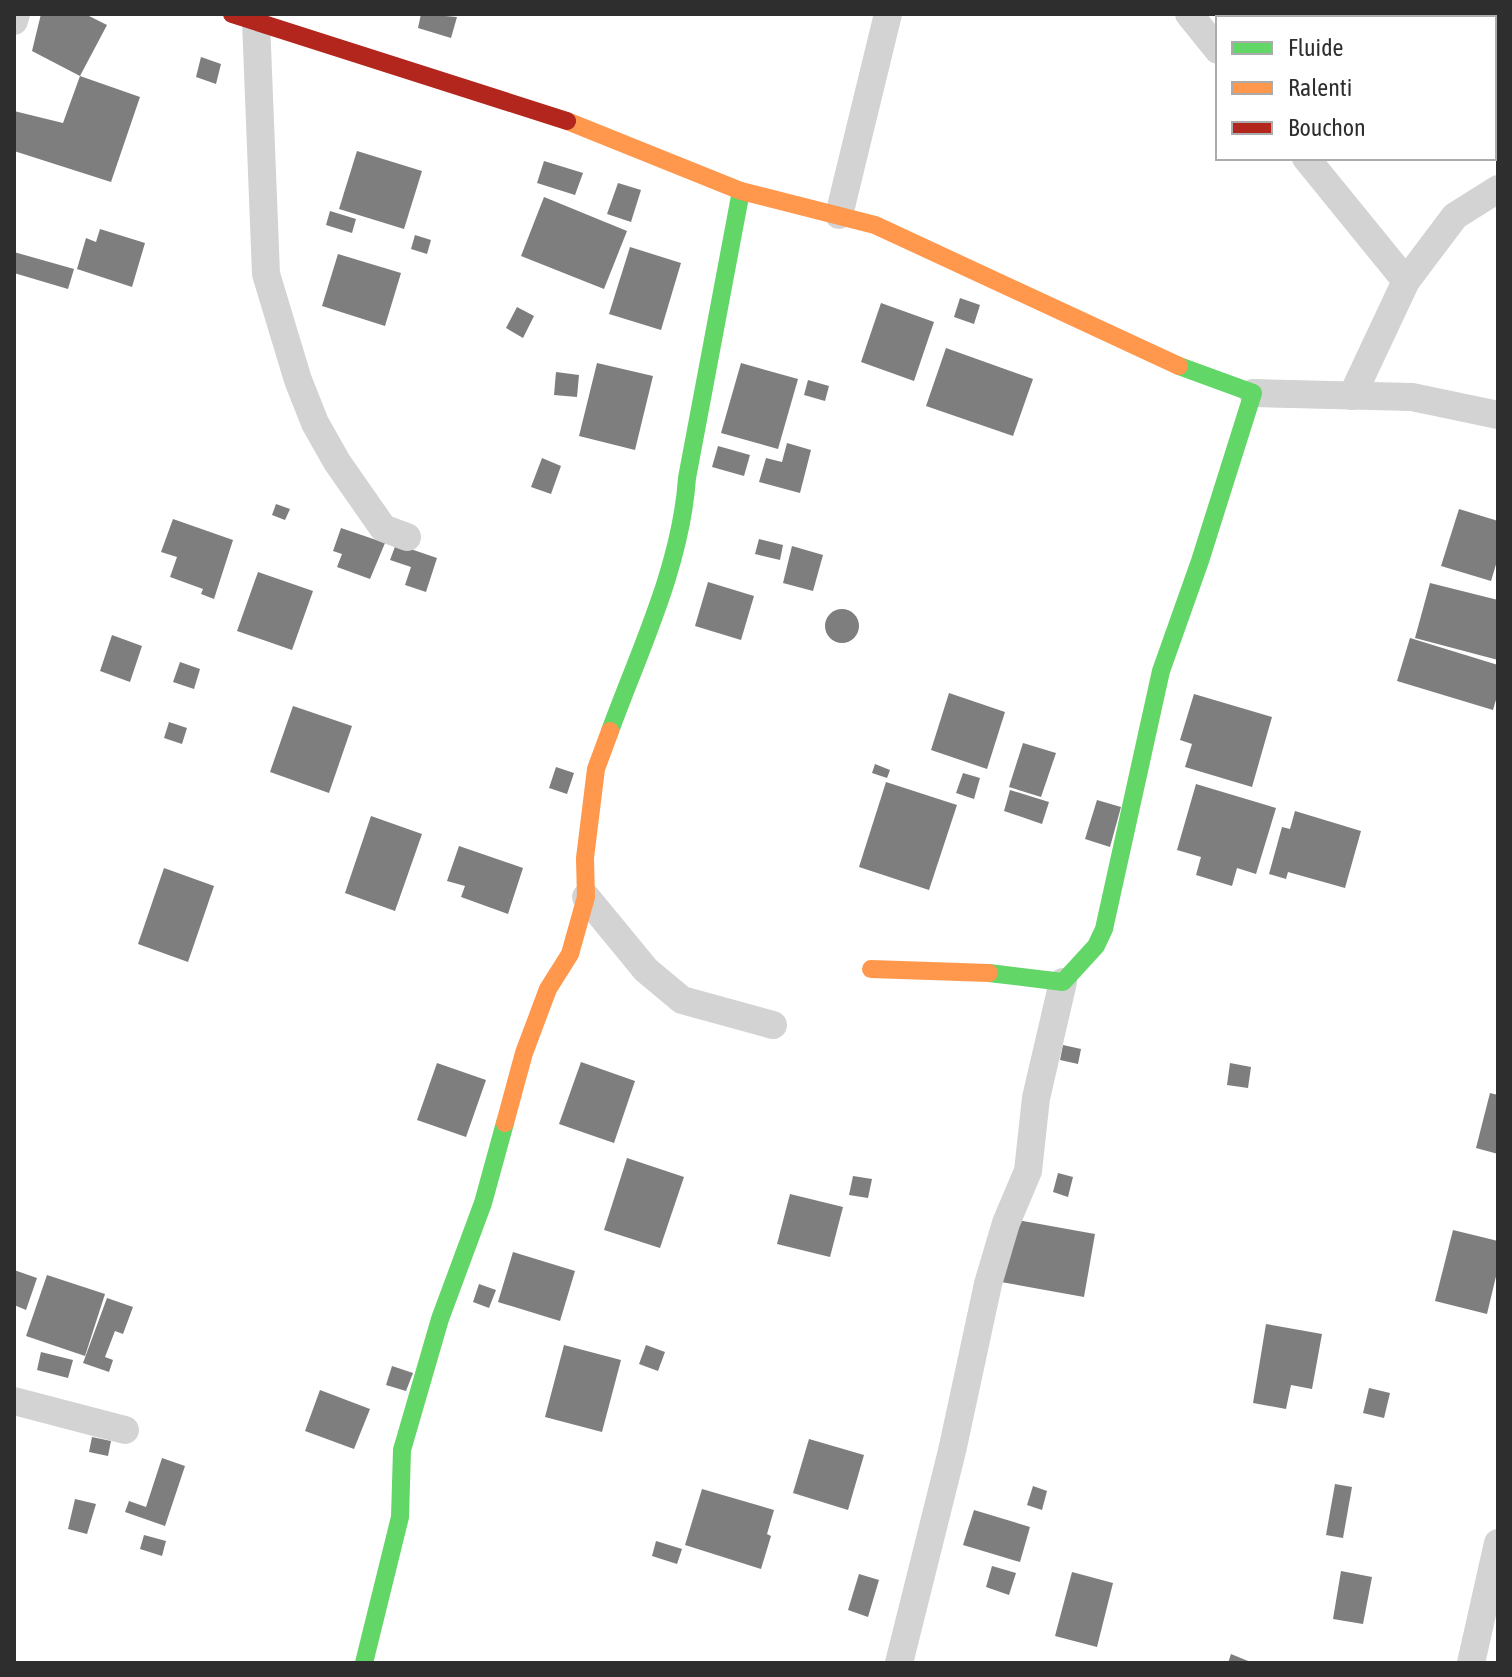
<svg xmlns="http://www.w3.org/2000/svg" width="1512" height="1677" viewBox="0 0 1512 1677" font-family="'Asap Condensed',sans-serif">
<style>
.building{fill:#7e7e7e}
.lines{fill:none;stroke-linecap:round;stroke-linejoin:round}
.street{stroke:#d3d3d3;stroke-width:28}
.fast{stroke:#63d668;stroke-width:18}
.slow{stroke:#ff974d;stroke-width:18}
.jam{stroke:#b3261e;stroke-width:18}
</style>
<rect width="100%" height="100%" fill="#fff"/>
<g class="building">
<polygon points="41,14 85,14 107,25 80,76 32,51"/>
<polygon points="421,14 457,17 451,38 418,28"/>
<polygon points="201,57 221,64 216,84 196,77"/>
<polygon points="80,76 140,97 111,182 14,151 14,111 63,123"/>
<polygon points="357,151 422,171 404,229 339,209"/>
<polygon points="544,161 583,173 575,195 537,183"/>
<polygon points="618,183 641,190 631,222 607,214"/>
<polygon points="544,197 627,231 604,289 521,256"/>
<polygon points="330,211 356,219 352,233 326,225"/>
<polygon points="100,229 145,243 132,287 77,269 86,238 96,242"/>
<polygon points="415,235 431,240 427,254 411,249"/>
<polygon points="630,247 681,263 661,330 609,314"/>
<polygon points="14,252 74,269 68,289 14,273"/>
<polygon points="338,254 401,273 385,326 322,306"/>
<polygon points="960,298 980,305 974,324 954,317"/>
<polygon points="881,303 934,322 914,381 861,362"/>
<polygon points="517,307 534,316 523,338 506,328"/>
<polygon points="946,348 1033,379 1013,436 926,406"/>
<polygon points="597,363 653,376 635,450 579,436"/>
<polygon points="741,363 798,379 778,449 721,433"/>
<polygon points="556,372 579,375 577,397 554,395"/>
<polygon points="808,380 829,386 825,401 804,395"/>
<polygon points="787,443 811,450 800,493 759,482 766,458 782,462"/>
<polygon points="718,446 750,455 744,476 712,467"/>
<polygon points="542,458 561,466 551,494 531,487"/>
<polygon points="276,504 290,509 285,520 272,515"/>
<polygon points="1459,509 1498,521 1498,558 1491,581 1441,566"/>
<polygon points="173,519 233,540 214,599 201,594 203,589 170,577 177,557 161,552"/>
<polygon points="341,528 385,543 370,579 337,567 342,554 333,551"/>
<polygon points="759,539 783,545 780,560 755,554"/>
<polygon points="396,544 437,558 426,592 405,585 411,567 390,560"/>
<polygon points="792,546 823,555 813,591 783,583"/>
<polygon points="258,572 313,591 292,650 237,631"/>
<polygon points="708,582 754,596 741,640 695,626"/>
<polygon points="1430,583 1498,600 1498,660 1415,638"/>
<circle cx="842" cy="626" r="17"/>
<polygon points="112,635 142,646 130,682 100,671"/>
<polygon points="1410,638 1498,665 1498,693 1493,710 1397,681"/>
<polygon points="180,662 200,669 194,689 173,682"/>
<polygon points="949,693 1005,712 987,769 931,750"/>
<polygon points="1194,694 1272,717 1252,787 1185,767 1192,744 1180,740"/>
<polygon points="293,706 352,726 329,793 270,772"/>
<polygon points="169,722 187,728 182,744 164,738"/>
<polygon points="1023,743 1056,753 1041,797 1009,787"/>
<polygon points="875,764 890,770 887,778 872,773"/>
<polygon points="556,767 574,773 567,794 549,788"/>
<polygon points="963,773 980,778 974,799 956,793"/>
<polygon points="886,782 957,805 929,890 859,867"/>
<polygon points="1196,784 1276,808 1256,874 1237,868 1232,886 1196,875 1201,857 1177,850"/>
<polygon points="1010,790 1049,802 1042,824 1004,811"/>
<polygon points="1097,800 1121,807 1110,847 1085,839"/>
<polygon points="1295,811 1361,831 1345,888 1288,872 1286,879 1269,874 1282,827 1290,829"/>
<polygon points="371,816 422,834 395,911 345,893"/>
<polygon points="459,846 523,868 508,914 461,897 465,886 447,881"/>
<polygon points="164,868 214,886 188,962 138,944"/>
<polygon points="1063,1045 1081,1049 1078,1064 1060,1060"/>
<polygon points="581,1062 635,1081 614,1143 559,1124"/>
<polygon points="437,1063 486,1080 466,1137 417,1120"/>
<polygon points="1230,1063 1251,1067 1248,1088 1227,1085"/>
<polygon points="1490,1093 1498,1095 1498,1154 1476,1148"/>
<polygon points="627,1158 684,1177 660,1248 604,1230"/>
<polygon points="1058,1173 1073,1177 1068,1197 1053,1192"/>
<polygon points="853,1176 872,1179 868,1198 849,1195"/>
<polygon points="790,1194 843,1207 830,1257 777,1244"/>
<polygon points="1012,1219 1095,1234 1084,1297 1001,1282"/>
<polygon points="1453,1230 1498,1241 1498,1268 1487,1314 1435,1301"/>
<polygon points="513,1252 575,1271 560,1321 498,1302"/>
<polygon points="14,1270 37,1278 26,1310 14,1305"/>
<polygon points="47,1275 105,1294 85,1356 26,1336"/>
<polygon points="479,1284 496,1290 489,1308 473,1302"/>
<polygon points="107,1298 133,1307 123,1334 115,1331 105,1357 113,1360 109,1372 83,1363"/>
<polygon points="1266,1324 1322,1334 1312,1389 1291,1385 1286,1409 1253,1403"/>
<polygon points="564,1345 621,1360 602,1432 545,1417"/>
<polygon points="646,1345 665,1352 658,1371 639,1364"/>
<polygon points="41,1352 73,1360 68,1378 37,1370"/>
<polygon points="392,1366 413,1373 406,1391 386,1385"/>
<polygon points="1369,1388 1390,1393 1384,1418 1363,1413"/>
<polygon points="320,1390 370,1409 354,1449 305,1431"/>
<polygon points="92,1437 111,1441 108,1456 89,1452"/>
<polygon points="809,1439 864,1455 848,1510 793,1493"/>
<polygon points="162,1458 185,1466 165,1526 125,1512 129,1501 146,1507"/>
<polygon points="1335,1484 1352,1487 1343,1538 1326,1535"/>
<polygon points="1033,1486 1047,1491 1042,1510 1027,1505"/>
<polygon points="702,1489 774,1510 767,1534 771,1536 761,1569 685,1545"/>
<polygon points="75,1499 96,1504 87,1534 68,1529"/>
<polygon points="974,1510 1030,1527 1020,1562 963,1545"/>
<polygon points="144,1535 166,1541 162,1556 140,1549"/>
<polygon points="656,1541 682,1549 677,1564 652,1556"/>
<polygon points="992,1566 1016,1573 1009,1595 986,1587"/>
<polygon points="1341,1571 1372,1577 1363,1624 1333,1619"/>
<polygon points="1072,1572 1113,1583 1097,1647 1055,1636"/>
<polygon points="859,1574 879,1580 868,1617 848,1610"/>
<polygon points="1231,1654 1253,1663 1228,1663"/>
</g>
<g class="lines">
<g class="street">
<polyline points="1189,14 1218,50"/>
<polyline points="14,21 16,14"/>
<polyline points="256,21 266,274 298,380 315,423 337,462 383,528 407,537"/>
<polyline points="1306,158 1406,281 1352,396"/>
<polyline points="839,215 888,14"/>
<polyline points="1406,281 1455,216 1498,189"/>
<polyline points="1253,393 1412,397 1498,415"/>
<polyline points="586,897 646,970 682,1000 773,1025"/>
<polyline points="14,1401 125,1430"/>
<polyline points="899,1663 952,1451 988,1284 1006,1223 1028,1171 1036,1098 1063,982"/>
<polyline points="1471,1663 1498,1543"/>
</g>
<g class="fast">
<path d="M610,731c30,-82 71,-165 77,-253l54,-287"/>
<polyline points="989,973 1063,982 1096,946 1104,929 1161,671 1200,561 1253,393 1179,366"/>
<polyline points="364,1663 400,1517 402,1450 440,1319 483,1203 505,1123"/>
</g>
<g class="slow">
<polyline points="567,121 741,191 875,225 1179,366"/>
<polyline points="871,969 989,973"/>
<polyline points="505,1123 524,1053 548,989 570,954 586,897 585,858 596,769 610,731"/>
</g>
<polyline class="jam" points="232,14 567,121"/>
</g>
<rect width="1512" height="1677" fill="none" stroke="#2e2e2e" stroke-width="32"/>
<rect x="1216" y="16" width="280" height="144" fill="#ffffff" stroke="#ababab" stroke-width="2"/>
<rect x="1232" y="42" width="40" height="12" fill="#63d668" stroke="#ababab" stroke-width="2"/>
<text x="1288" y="56" font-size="24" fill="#2e2e2e">Fluide</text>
<rect x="1232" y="82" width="40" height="12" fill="#ff974d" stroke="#ababab" stroke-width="2"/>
<text x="1288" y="96" font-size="24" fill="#2e2e2e">Ralenti</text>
<rect x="1232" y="122" width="40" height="12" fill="#b3261e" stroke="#ababab" stroke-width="2"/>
<text x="1288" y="136" font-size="24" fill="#2e2e2e">Bouchon</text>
</svg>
